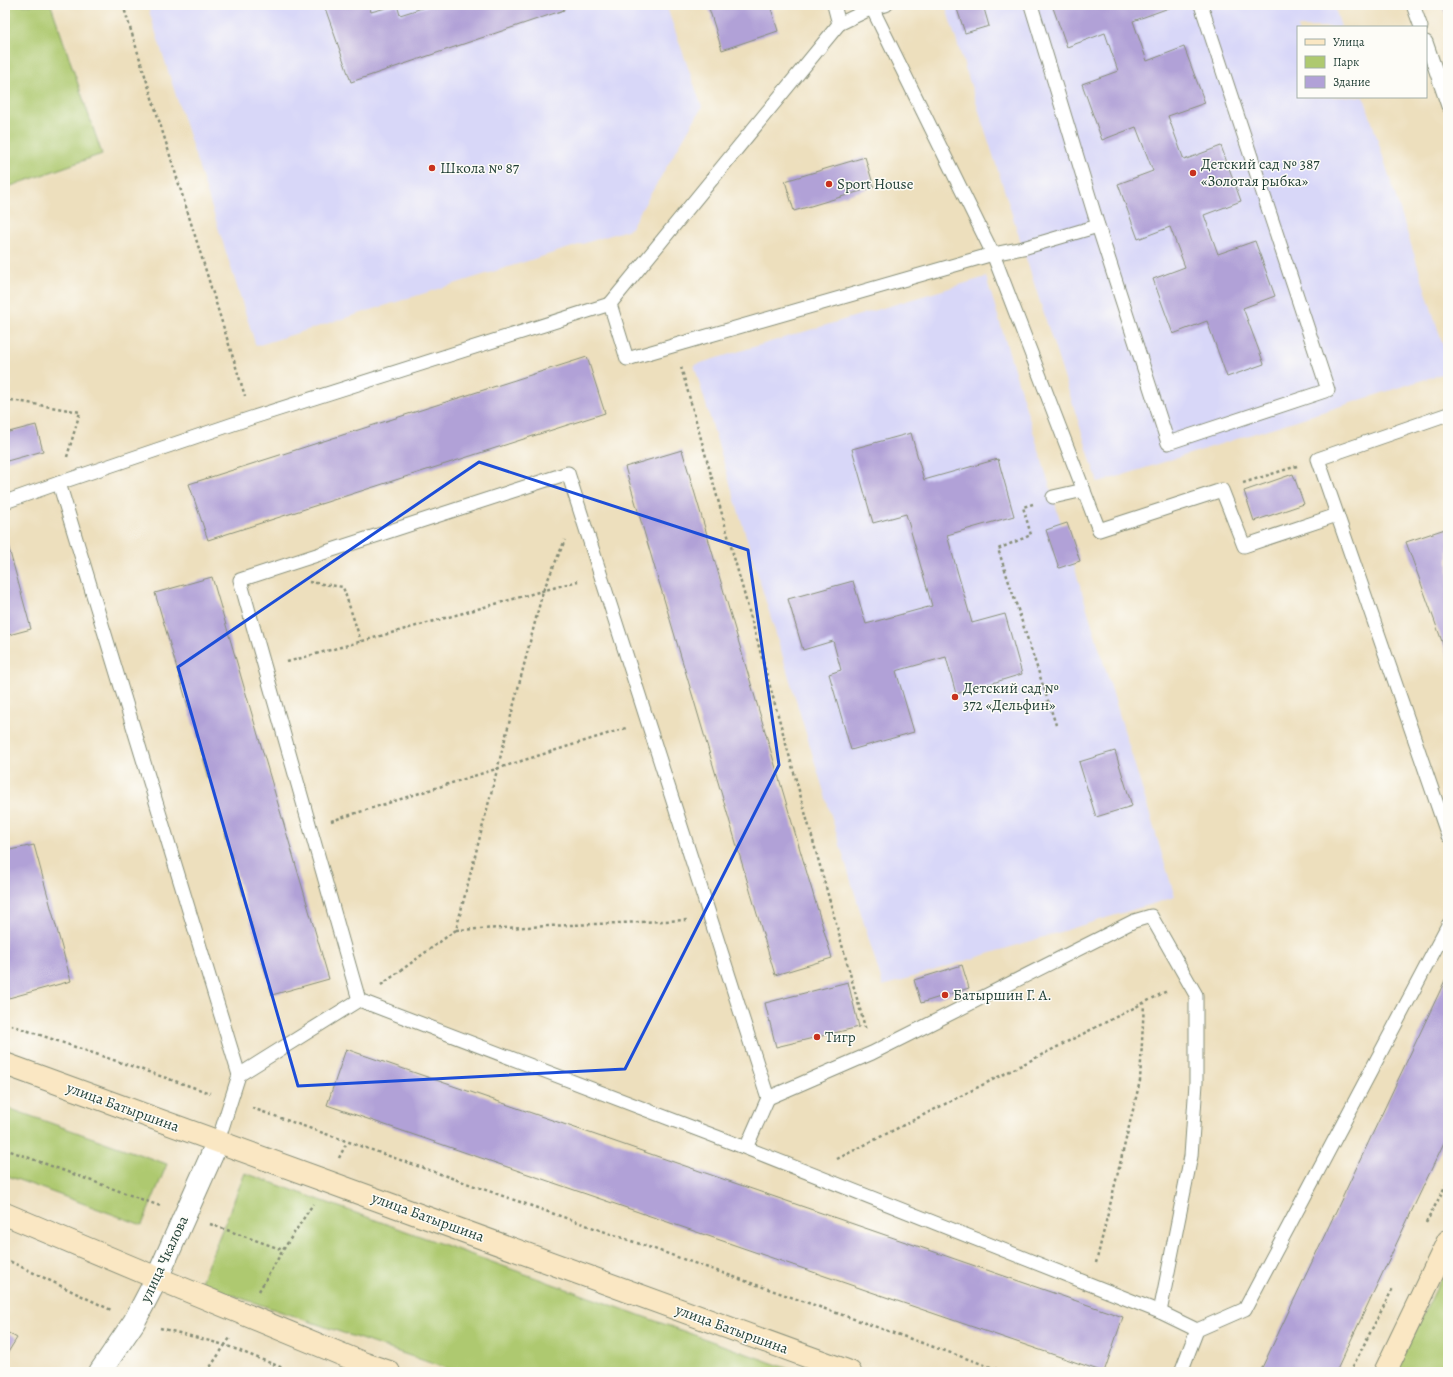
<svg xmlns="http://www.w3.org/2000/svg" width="1453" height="1377" viewBox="0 0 1453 1377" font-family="Alegreya,serif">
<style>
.built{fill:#d8d7f8}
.green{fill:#aec96f;stroke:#668352}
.building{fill:#b1a1d7}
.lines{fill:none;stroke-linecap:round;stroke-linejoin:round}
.lane-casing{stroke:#868e78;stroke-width:15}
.street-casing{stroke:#868e78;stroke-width:24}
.secondary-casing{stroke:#868e78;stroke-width:24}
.path{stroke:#868e78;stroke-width:2.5;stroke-dasharray:3 3;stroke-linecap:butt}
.lane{stroke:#fff;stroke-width:13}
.street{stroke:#fff;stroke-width:22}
.secondary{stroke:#fae7c3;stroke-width:22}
.marked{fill:none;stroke:#1d4ed8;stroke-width:3;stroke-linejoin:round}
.poi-dot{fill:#c8321e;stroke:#fdfcf7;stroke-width:1.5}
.labels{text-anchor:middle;stroke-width:3;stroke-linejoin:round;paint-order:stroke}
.poi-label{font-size:15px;fill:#1f3d34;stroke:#fdfcf7;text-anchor:start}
.street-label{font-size:15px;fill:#1f3d34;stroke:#fdfcf7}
</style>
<rect width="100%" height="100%" fill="#fdfcf7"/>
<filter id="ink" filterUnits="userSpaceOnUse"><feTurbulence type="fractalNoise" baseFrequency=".025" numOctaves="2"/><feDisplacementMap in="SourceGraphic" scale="8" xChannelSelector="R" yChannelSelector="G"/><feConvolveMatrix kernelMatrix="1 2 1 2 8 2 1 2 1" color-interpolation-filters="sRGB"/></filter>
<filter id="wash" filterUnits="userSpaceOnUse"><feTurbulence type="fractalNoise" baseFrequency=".012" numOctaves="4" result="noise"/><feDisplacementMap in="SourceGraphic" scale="16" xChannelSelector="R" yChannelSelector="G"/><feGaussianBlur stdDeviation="0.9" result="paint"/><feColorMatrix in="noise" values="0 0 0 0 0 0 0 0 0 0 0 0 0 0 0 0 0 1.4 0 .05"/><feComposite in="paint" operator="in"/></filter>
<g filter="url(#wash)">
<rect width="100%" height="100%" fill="#eddfbd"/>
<g class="built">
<polygon points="147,5 666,5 702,107 630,229 256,346"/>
<polygon points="945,5 1334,5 1341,27 1298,27 1298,97 1364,97 1448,361 1448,372 1098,483"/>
<polygon points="986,277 1175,897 883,986 694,365"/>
</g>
<g class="green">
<polygon points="5,5 51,5 102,154 5,188"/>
<polygon points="5,1107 167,1164 142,1225 5,1175"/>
<polygon points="245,1173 797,1372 457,1372 200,1284"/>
<polygon points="1448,1265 1448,1372 1395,1372"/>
</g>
<g id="blocks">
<g class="building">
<polygon points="324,5 369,5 371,12 397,5 400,15 432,5 562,5 564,10 351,82"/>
<polygon points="708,5 770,5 778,31 722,50"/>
<polygon points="970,5 983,5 989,26 965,33 957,9"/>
<polygon points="1052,5 1177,5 1133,21 1147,61 1184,47 1205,103 1168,116 1184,160 1221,146 1241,201 1204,215 1218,254 1255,241 1275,296 1243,308 1264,364 1227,377 1207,321 1173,334 1153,279 1185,267 1170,227 1138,239 1118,184 1153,171 1136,127 1102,140 1082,84 1118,71 1105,33 1067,47"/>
<polygon points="1442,5 1448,5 1448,21"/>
<polygon points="865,157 874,187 794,211 785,181"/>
<polygon points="587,357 605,413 208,540 189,484"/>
<polygon points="36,425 43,451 7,461 5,454 5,433"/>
<polygon points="911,433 924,480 998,459 1014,516 947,535 972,623 1005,614 1022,674 956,694 946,657 896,671 914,732 851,750 829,674 841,670 833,641 803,650 788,599 853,581 866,624 932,606 906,514 873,523 852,449"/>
<polygon points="682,450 832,958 775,975 625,467"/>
<polygon points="1293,474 1304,504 1254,521 1244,491"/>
<polygon points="1067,523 1080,561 1059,568 1046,530"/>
<polygon points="1448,528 1448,658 1406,542"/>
<polygon points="5,534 31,629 5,636"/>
<polygon points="212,577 329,979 272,995 155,593"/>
<polygon points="1115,751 1132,806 1096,817 1079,762"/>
<polygon points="34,845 71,981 5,999 5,851"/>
<polygon points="962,965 969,988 921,1003 914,980"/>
<polygon points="1448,974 1448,1134 1336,1372 1260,1372"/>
<polygon points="848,982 859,1027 776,1047 765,1003"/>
<polygon points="346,1049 1123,1317 1104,1372 327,1105"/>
<polygon points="5,1331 17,1338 5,1357"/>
</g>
</g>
</g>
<g filter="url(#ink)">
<use href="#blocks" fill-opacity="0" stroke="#868e78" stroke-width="1"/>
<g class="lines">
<defs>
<g id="lane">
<polyline points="1413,5 1421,27"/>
<polyline points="872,8 886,5"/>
<polyline points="839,24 872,8 993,254 1099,530 1222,490 1244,546 1337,515"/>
<polyline points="1426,42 1448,106"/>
<polyline points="1098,226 1168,443 1328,390 1201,5"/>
<polyline points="610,304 627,359 993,254 1023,248 1098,226 1031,5"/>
<polyline points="1448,414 1318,459 1448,836"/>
<polyline points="1053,497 1084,490"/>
<polyline points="5,502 59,483"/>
<polyline points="239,1075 59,483 251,418 610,304 839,24 834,5"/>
<polyline points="768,1098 872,1053 1134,921 1151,916 1196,995 1196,1083 1191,1156 1160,1312"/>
<polyline points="218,1141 239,1075 359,1000"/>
<polyline points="746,1148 768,1098 568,473 240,580 359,1000 746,1148 1160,1312 1197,1330"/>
<polyline points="1181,1372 1197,1330 1245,1309 1448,925"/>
</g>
<polyline id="street" points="100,1372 134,1322 157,1278 218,1141"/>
<g id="secondary">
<polyline points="5,1064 850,1372"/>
<polyline points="5,1214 157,1278 365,1364 389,1372"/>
<polyline points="1385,1372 1448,1241"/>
</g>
</defs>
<use href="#lane" class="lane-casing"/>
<use href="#street" class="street-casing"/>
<use href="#secondary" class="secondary-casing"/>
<g class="path">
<polyline points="123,5 245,396"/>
<polyline points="681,367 866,1031"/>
<polyline points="5,399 80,412 67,457"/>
<polyline points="1243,483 1297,466"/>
<polyline points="1033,504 1023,507 1031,535 998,549 1056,725"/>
<polyline points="309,582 343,587 361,641"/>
<polyline points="287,662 578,581"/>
<polyline points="331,821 626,728"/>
<polyline points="456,930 688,920"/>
<polyline points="381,985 456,930 543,591 565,540"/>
<polyline points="5,1023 210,1093"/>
<polyline points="252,1108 1005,1372"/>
<polyline points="5,1149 160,1206"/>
<polyline points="339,1158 347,1142"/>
<polyline points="837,1159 1167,991"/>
<polyline points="1426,1223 1448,1181"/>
<polyline points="210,1224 283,1250"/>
<polyline points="5,1259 111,1310"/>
<polyline points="1096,1263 1140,1081 1144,1003"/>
<polyline points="259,1291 283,1250 313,1204"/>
<polyline points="160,1328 225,1345 230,1338"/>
<polyline points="207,1372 225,1345 293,1372"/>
<polyline points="1350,1372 1393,1288"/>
</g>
<use href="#lane" class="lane"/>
<use href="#street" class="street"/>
<use href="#secondary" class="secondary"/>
</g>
</g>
<path class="marked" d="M479,462l269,88 31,215 -154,304 -327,17 -120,-419z"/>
<g class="poi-dot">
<circle cx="432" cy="168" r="4"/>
<circle cx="1193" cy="173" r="4"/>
<circle cx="829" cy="184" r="4"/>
<circle cx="955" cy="697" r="4"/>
<circle cx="945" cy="995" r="4"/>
<circle cx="817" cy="1037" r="4"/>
</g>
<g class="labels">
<g class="poi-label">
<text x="1201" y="169">Детский сад № 387<tspan x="1201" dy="17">«Золотая рыбка»</tspan></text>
<text x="440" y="173">Школа № 87</text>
<text x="837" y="189">Sport House</text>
<text x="963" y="693">Детский сад №<tspan x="963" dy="17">372 «Дельфин»</tspan></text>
<text x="953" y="1000">Батыршин Г. А.</text>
<text x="825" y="1042">Тигр</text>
</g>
<g class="street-label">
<text transform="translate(123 1107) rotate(20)" y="5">улица Батыршина</text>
<text transform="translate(428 1217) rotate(20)" y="5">улица Батыршина</text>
<text transform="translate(164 1259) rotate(-65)" y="5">улица Чкалова</text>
<text transform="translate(732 1329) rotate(20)" y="5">улица Батыршина</text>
</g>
</g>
<rect width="1453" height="1377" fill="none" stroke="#fdfcf7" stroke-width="20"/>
<rect x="1297" y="26" width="130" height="72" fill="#fdfcf7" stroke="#a4b0a9"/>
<rect x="1305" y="39" width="20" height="6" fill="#fae7c3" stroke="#a4b0a9"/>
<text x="1333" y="46" font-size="12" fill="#1f3d34">Улица</text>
<rect x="1305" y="56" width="20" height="12" fill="#aec96f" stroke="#a4b0a9"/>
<text x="1333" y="66" font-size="12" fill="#1f3d34">Парк</text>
<rect x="1305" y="76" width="20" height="12" fill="#b1a1d7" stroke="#a4b0a9"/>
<text x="1333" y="86" font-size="12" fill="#1f3d34">Здание</text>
</svg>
